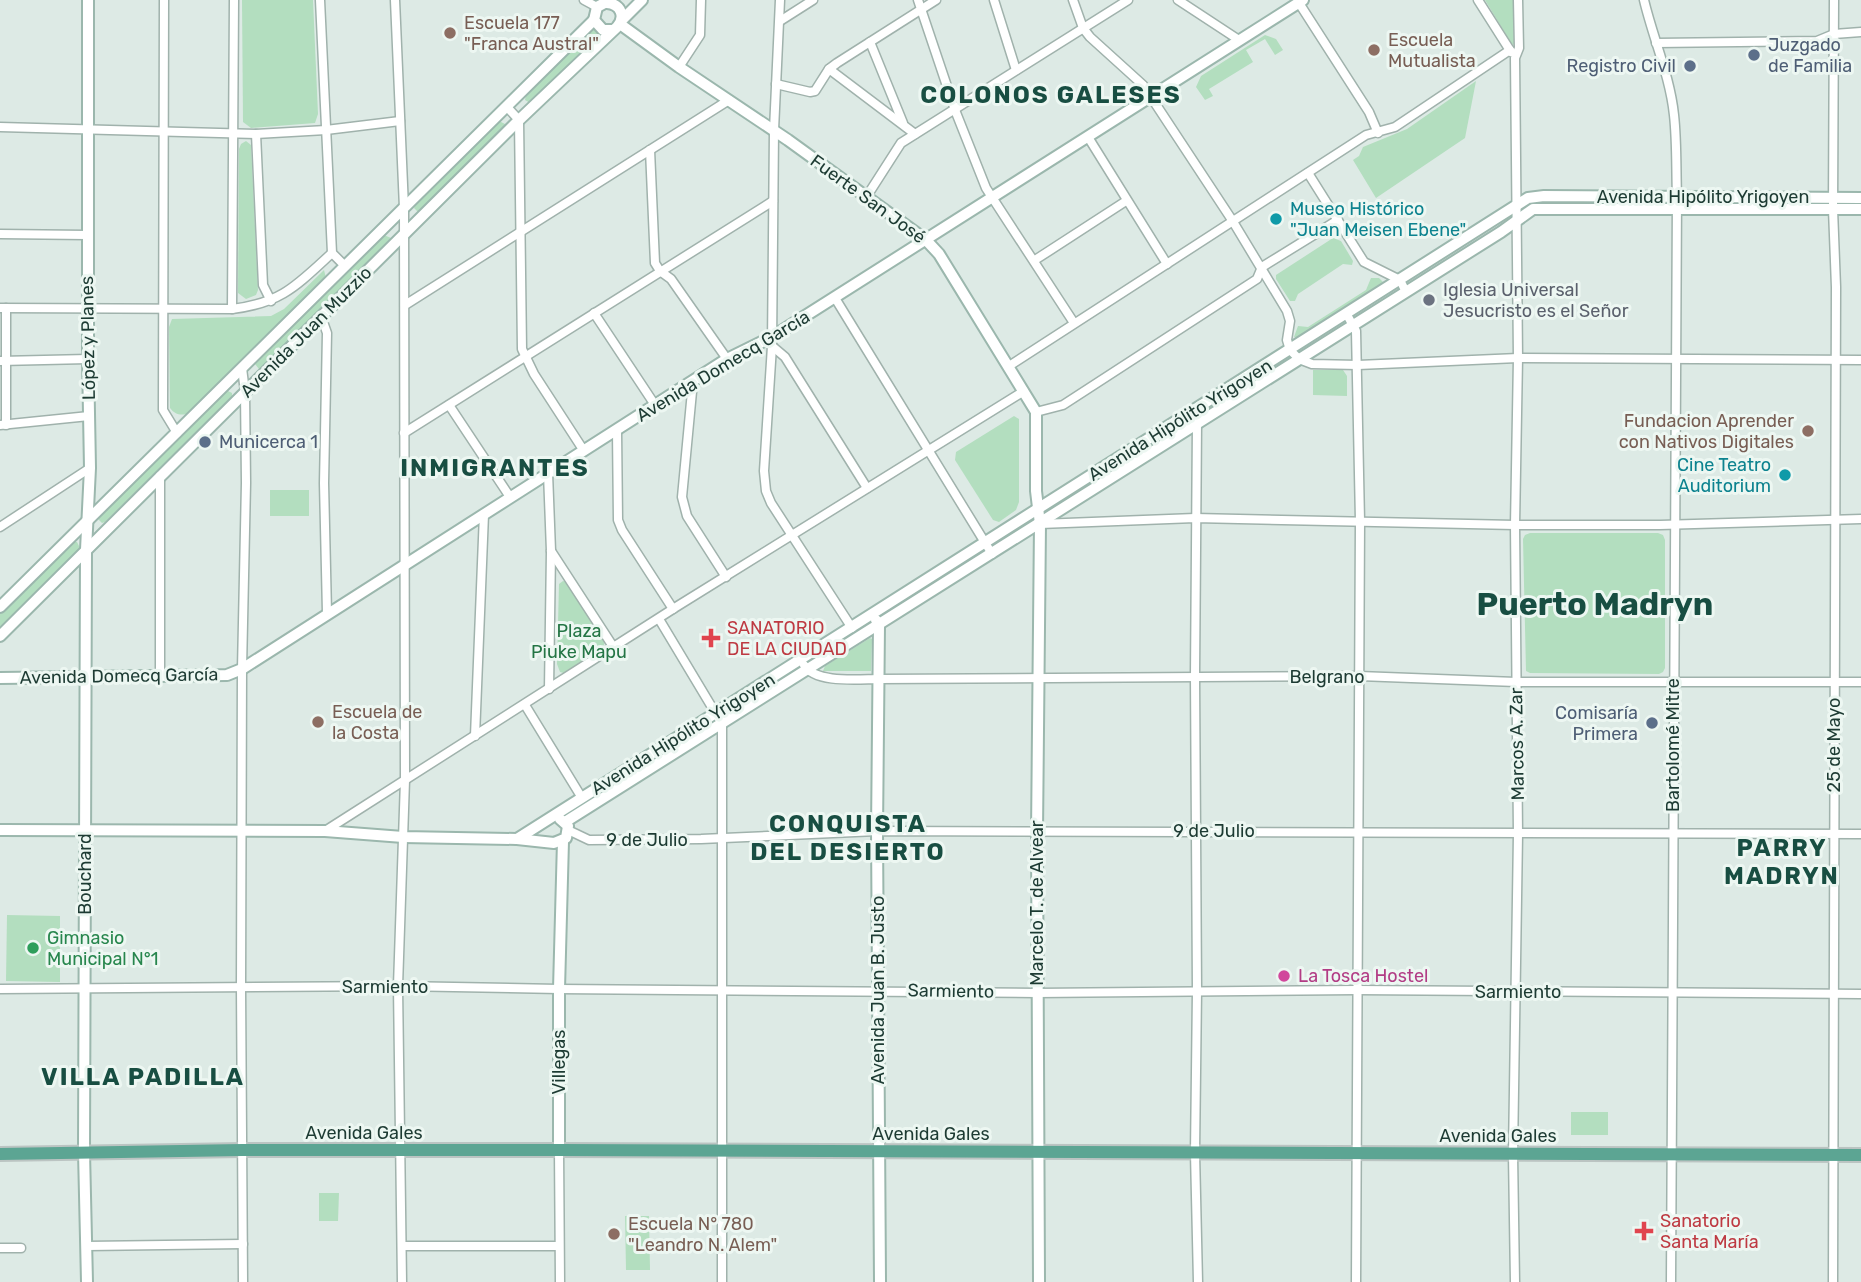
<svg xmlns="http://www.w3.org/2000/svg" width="1861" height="1282" viewBox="0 0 1861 1282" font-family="Rubik,sans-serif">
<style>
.green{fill:#b3debf}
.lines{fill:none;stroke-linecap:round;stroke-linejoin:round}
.street-casing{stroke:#a0b2ac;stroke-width:11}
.secondary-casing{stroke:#9bb7ad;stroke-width:14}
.primary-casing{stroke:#bbc4c2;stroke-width:16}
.street{stroke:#fff;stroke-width:8}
.secondary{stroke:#fff;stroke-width:10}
.primary{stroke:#5ca593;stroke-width:12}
.education-dot{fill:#8d6e63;stroke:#edf7f2;stroke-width:2.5}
.service-dot{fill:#5c6f8a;stroke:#edf7f2;stroke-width:2.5}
.culture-dot{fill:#0f9aa8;stroke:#edf7f2;stroke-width:2.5}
.worship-dot{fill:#6b7280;stroke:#edf7f2;stroke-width:2.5}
.health-dot{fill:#e0444e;stroke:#edf7f2;stroke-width:2.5}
.leisure-dot{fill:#2e9e5b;stroke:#edf7f2;stroke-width:2.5}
.hotel-dot{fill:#d1479c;stroke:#edf7f2;stroke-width:2.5}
.labels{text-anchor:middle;stroke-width:6;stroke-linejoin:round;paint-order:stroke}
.education-label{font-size:18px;fill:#785e54;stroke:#edf7f2;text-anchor:start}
.service-label{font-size:18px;fill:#4e5e75;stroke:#edf7f2;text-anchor:start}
.street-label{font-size:18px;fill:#1d3b33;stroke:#edf7f2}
.culture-label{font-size:18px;fill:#0d838f;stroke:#edf7f2;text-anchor:start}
.worship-label{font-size:18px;fill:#5b616d;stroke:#edf7f2;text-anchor:start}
.health-label{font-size:18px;fill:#be3a42;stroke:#edf7f2;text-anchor:start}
.park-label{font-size:18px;fill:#247545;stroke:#edf7f2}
.leisure-label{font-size:18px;fill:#27864d;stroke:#edf7f2;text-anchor:start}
.hotel-label{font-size:18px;fill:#b23c85;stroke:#edf7f2;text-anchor:start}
.district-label{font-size:24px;font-weight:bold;letter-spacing:2px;fill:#184e42;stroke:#edf7f2}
.town-label{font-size:32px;font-weight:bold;fill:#184e42;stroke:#edf7f2}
</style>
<rect width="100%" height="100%" fill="#ddeae5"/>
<g class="green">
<polygon points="242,0 313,0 318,114 315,123 251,128 243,122"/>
<polygon points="1485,0 1513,0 1514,45 1511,43"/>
<polygon points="593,27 600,33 530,103 525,100 526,95"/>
<polygon points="1265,35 1276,39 1283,50 1275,55 1265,39 1246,50 1253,62 1209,89 1213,96 1205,100 1196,87 1201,76"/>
<polygon points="1476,81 1465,138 1376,198 1353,160 1359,156 1363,147 1407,129"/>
<polygon points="499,121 505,124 506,128 421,212 418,212 414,208 416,204"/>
<polygon points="246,141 251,145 258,290 256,295 246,299 238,293 239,149 241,144"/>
<polygon points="384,235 391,238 391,242 262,368 259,369 255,364 256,360"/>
<polygon points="1333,238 1341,241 1353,261 1352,265 1343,264 1298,294 1295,301 1290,301 1276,279 1276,275"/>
<path d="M324,270l2,8 -137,135c-7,3 -14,2 -19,-5l-1,-81 3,-8 99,-3 13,-7z"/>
<polygon points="1371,278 1379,278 1384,283 1298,338 1294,337 1298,326 1308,327 1366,290"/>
<polygon points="1313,370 1343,370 1347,376 1347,396 1313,395"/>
<polygon points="226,390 232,393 232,397 105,522 102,523 98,519 100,514"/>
<polygon points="1014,416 1019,419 1019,502 1016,510 999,522 993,520 955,460 956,452"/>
<rect x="270" y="490" width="39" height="26"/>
<polygon points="1530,533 1658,533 1663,535 1665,540 1665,668 1663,672 1659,674 1530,673 1526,671 1523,539 1525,535"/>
<polygon points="74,542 77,542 80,548 0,627 0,614"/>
<polygon points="563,581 568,582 605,642 601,652 567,674 560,672 557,664 559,584"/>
<polygon points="870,638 872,639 871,671 823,671 825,666"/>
<polygon points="7,915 60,916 60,982 6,981"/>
<rect x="1571" y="1112" width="37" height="23"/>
<polygon points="319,1193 339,1193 338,1221 319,1221"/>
<polygon points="625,1216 649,1216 650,1270 626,1270"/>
</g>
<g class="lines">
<defs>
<g id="street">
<polyline points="164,0 163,410 177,433"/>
<polyline points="320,0 332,253 345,266"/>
<polyline points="395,0 404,208 405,780 398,986 402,1282"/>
<polyline points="584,0 597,7"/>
<polyline points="780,0 774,130 772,346 764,471 766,491 771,503 852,628"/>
<polyline points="918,0 955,110 986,188 1074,323"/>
<polyline points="994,0 1016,70"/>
<polyline points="1073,0 1083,28 1090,37 1143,85 1151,97 1232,220 1287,311 1290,321 1287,340 1290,350 1299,359 1312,364 1358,365 1518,358 1861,360"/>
<polyline points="1178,0 1239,40"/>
<polyline points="1478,0 1511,52"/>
<path d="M1644,0c9,38 26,76 30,115 3,27 2,55 3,82l-6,1085"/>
<polyline points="1299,3 1369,112 1378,133"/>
<polyline points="780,21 813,0"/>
<polyline points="870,42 903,123"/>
<polyline points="1656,43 1817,41 1834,34 1861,32"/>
<polyline points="679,67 700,35 701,0"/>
<polyline points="829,69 915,134"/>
<polyline points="776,84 810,92 815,91 829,69 837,63 936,0"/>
<polyline points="507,107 519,120 522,349 534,374 584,451"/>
<polyline points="0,127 256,134 326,130 400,121"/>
<polyline points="256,134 263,285 271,301"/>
<polyline points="1088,137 1167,264"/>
<polyline points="650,150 655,263 660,271 671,279 727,359"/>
<polyline points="1308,173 1364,262 1400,280 1405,290"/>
<polyline points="867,196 901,143 1128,0"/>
<polyline points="0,234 87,235"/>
<polyline points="1035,260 1126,201"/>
<polyline points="835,298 992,554"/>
<polyline points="405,305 729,100"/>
<path d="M0,308l232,1c50,-6 65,-24 100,-56"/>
<polyline points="6,308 6,425"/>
<polyline points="232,309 234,0"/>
<polyline points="594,313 655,405"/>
<polyline points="1346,313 1356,331 1360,521 1356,1282"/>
<polyline points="321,316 327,333 324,483 327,613"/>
<polyline points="772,346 785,357 867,488"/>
<polyline points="0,361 88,359"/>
<polyline points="1009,366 1366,135 1395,127 1510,50"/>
<polyline points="242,368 245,392 246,483 242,669 241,988 243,1282"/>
<polyline points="693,381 682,497 687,516 726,577"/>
<polyline points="449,405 510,497"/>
<polyline points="1036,412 1063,405 1257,279 1262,267 1338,220"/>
<polyline points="1191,413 1197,423 1195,676 1197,991 1195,1153 1198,1282"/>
<polyline points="0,425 89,416"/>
<polyline points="617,431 618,520 622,530 673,609"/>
<polyline points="404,433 773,201"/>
<polyline points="548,473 551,551 549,689"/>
<polyline points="1040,524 1195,518 1515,525 1660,525 1861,519"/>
<polyline points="0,527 90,468"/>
<polyline points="551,551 614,648"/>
<polyline points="659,619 722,724 722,1282"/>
<path d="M804,665c12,19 55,14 75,14l480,-3 157,6h345"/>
<polyline points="160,676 160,476"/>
<polyline points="525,705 582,798"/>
<polyline points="475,736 484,514"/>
<polyline points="568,830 589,840 701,839 877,831 1861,834"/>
<polyline points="325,831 676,607 1024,391"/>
<polyline points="0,989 398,986 559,989 1037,993 1357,990 1861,994"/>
<polyline points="559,1150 560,1282"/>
<polyline points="87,1246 243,1244"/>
<polyline points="402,1246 559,1246"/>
<polyline points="0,1248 21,1248"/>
<polyline points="1515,1282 1513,1154 1518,834 1515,525 1518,358 1515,58 1519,48 1518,0"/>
<polyline points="1833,1282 1836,287 1833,209 1834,0"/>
</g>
<g id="secondary">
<polyline points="610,0 597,7 594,20 603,30 613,30"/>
<polyline points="622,20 642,0"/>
<polyline points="620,24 679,67 788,140 926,240 939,254 1036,412 1036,491 1040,524 1037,833 1039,1282"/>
<polyline points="0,607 594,20"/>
<polyline points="876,620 879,625 877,831 880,1282"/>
<path d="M0,636l519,-516 98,-93c9,-10 4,-23 -10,-24"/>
<polyline points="0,678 227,675 242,669 727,359 772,337 1303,0"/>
<polyline points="565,822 1501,232 1533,209 1861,209"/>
<polyline points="0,830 325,831 403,837 517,839 554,843 566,838 568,826 560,819"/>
<polyline points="517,839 1528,198 1544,196 1861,198"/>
<polyline points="559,1150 559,989 563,841"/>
<polyline points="87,1282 84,1152 86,550 90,468 88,359 88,0"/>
</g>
<polyline id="primary" points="0,1154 242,1150 559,1150 1861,1155"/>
</defs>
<use href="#street" class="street-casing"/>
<use href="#secondary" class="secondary-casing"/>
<use href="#primary" class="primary-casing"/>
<use href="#street" class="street"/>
<use href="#secondary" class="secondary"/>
<use href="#primary" class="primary"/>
</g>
<g class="education-dot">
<circle cx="450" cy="33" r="7"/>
<circle cx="1374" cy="50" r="7"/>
<circle cx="1808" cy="431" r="7"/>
<circle cx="318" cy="722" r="7"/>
<circle cx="614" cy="1234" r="7"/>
</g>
<g class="service-dot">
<circle cx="1754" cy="55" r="7"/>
<circle cx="1690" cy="66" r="7"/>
<circle cx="205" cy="442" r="7"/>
<circle cx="1652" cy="723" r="7"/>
</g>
<g class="culture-dot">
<circle cx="1276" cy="219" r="7"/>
<circle cx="1785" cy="475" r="7"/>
</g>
<circle class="worship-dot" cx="1429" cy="300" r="7"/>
<g class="health-dot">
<path d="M707.5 627.5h7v7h7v7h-7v7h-7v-7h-7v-7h7z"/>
<path d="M1640.5 1220.5h7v7h7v7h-7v7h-7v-7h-7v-7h7z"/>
</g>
<circle class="leisure-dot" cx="33" cy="948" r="7"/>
<circle class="hotel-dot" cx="1284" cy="976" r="7"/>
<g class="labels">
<g class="education-label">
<text x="464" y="29">Escuela 177<tspan x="464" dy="21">"Franca Austral"</tspan></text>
<text x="1388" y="46">Escuela<tspan x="1388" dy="21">Mutualista</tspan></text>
<text x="1794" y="427" text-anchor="end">Fundacion Aprender<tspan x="1794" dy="21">con Nativos Digitales</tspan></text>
<text x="332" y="718">Escuela de<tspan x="332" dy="21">la Costa</tspan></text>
<text x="628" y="1230">Escuela N° 780<tspan x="628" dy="21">"Leandro N. Alem"</tspan></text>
</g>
<g class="service-label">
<text x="1768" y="51">Juzgado<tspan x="1768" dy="21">de Familia</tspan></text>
<text x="1676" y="72" text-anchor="end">Registro Civil</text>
<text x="219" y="448">Municerca 1</text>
<text x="1638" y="719" text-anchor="end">Comisaría<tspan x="1638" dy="21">Primera</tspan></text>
</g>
<g class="street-label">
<text x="1703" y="203">Avenida Hipólito Yrigoyen</text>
<text transform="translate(868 199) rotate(36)" y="6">Fuerte San José</text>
<text transform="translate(306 332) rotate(-45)" y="6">Avenida Juan Muzzio</text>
<text transform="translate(88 338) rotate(-91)" y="6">López y Planes</text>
<text transform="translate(723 366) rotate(-31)" y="6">Avenida Domecq García</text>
<text transform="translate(1180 420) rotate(-32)" y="6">Avenida Hipólito Yrigoyen</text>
<text transform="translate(119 676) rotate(-1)" y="6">Avenida Domecq García</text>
<text x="1327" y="683">Belgrano</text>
<text transform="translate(683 734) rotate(-32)" y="6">Avenida Hipólito Yrigoyen</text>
<text transform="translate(1517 744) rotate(-91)" y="6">Marcos A. Zar</text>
<text transform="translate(1673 745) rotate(-90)" y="6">Bartolomé Mitre</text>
<text transform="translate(1834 745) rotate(-90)" y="6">25 de Mayo</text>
<text x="1214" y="837">9 de Julio</text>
<text x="647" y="846">9 de Julio</text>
<text transform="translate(85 874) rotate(-90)" y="6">Bouchard</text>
<text transform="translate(1037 903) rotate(-90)" y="6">Marcelo T. de Alvear</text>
<text x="385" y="993">Sarmiento</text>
<text transform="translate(878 990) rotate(-90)" y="6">Avenida Juan B. Justo</text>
<text transform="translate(951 991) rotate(1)" y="6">Sarmiento</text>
<text x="1518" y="998">Sarmiento</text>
<text transform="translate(559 1062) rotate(-90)" y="6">Villegas</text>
<text x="364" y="1139">Avenida Gales</text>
<text x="931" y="1140">Avenida Gales</text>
<text x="1498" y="1142">Avenida Gales</text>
</g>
<g class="culture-label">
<text x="1290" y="215">Museo Histórico<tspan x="1290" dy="21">"Juan Meisen Ebene"</tspan></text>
<text x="1771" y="471" text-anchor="end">Cine Teatro<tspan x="1771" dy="21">Auditorium</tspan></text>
</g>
<g class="worship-label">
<text x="1443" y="296">Iglesia Universal<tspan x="1443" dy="21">Jesucristo es el Señor</tspan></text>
</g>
<g class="health-label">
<text x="727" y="634">SANATORIO<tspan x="727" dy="21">DE LA CIUDAD</tspan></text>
<text x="1660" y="1227">Sanatorio<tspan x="1660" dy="21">Santa María</tspan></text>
</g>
<g class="park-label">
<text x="579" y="637">Plaza<tspan x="579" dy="21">Piuke Mapu</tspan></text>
</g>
<g class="leisure-label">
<text x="47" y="944">Gimnasio<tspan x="47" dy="21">Municipal N°1</tspan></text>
</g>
<g class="hotel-label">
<text x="1298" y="982">La Tosca Hostel</text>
</g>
<g class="district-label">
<text x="1051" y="103">COLONOS GALESES</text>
<text x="495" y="476">INMIGRANTES</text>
<text x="848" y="832">CONQUISTA<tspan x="848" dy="28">DEL DESIERTO</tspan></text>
<text x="1782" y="856">PARRY<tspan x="1782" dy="28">MADRYN</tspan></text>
<text x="143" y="1085">VILLA PADILLA</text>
</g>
<g class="town-label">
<text x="1595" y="615">Puerto Madryn</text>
</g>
</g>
</svg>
